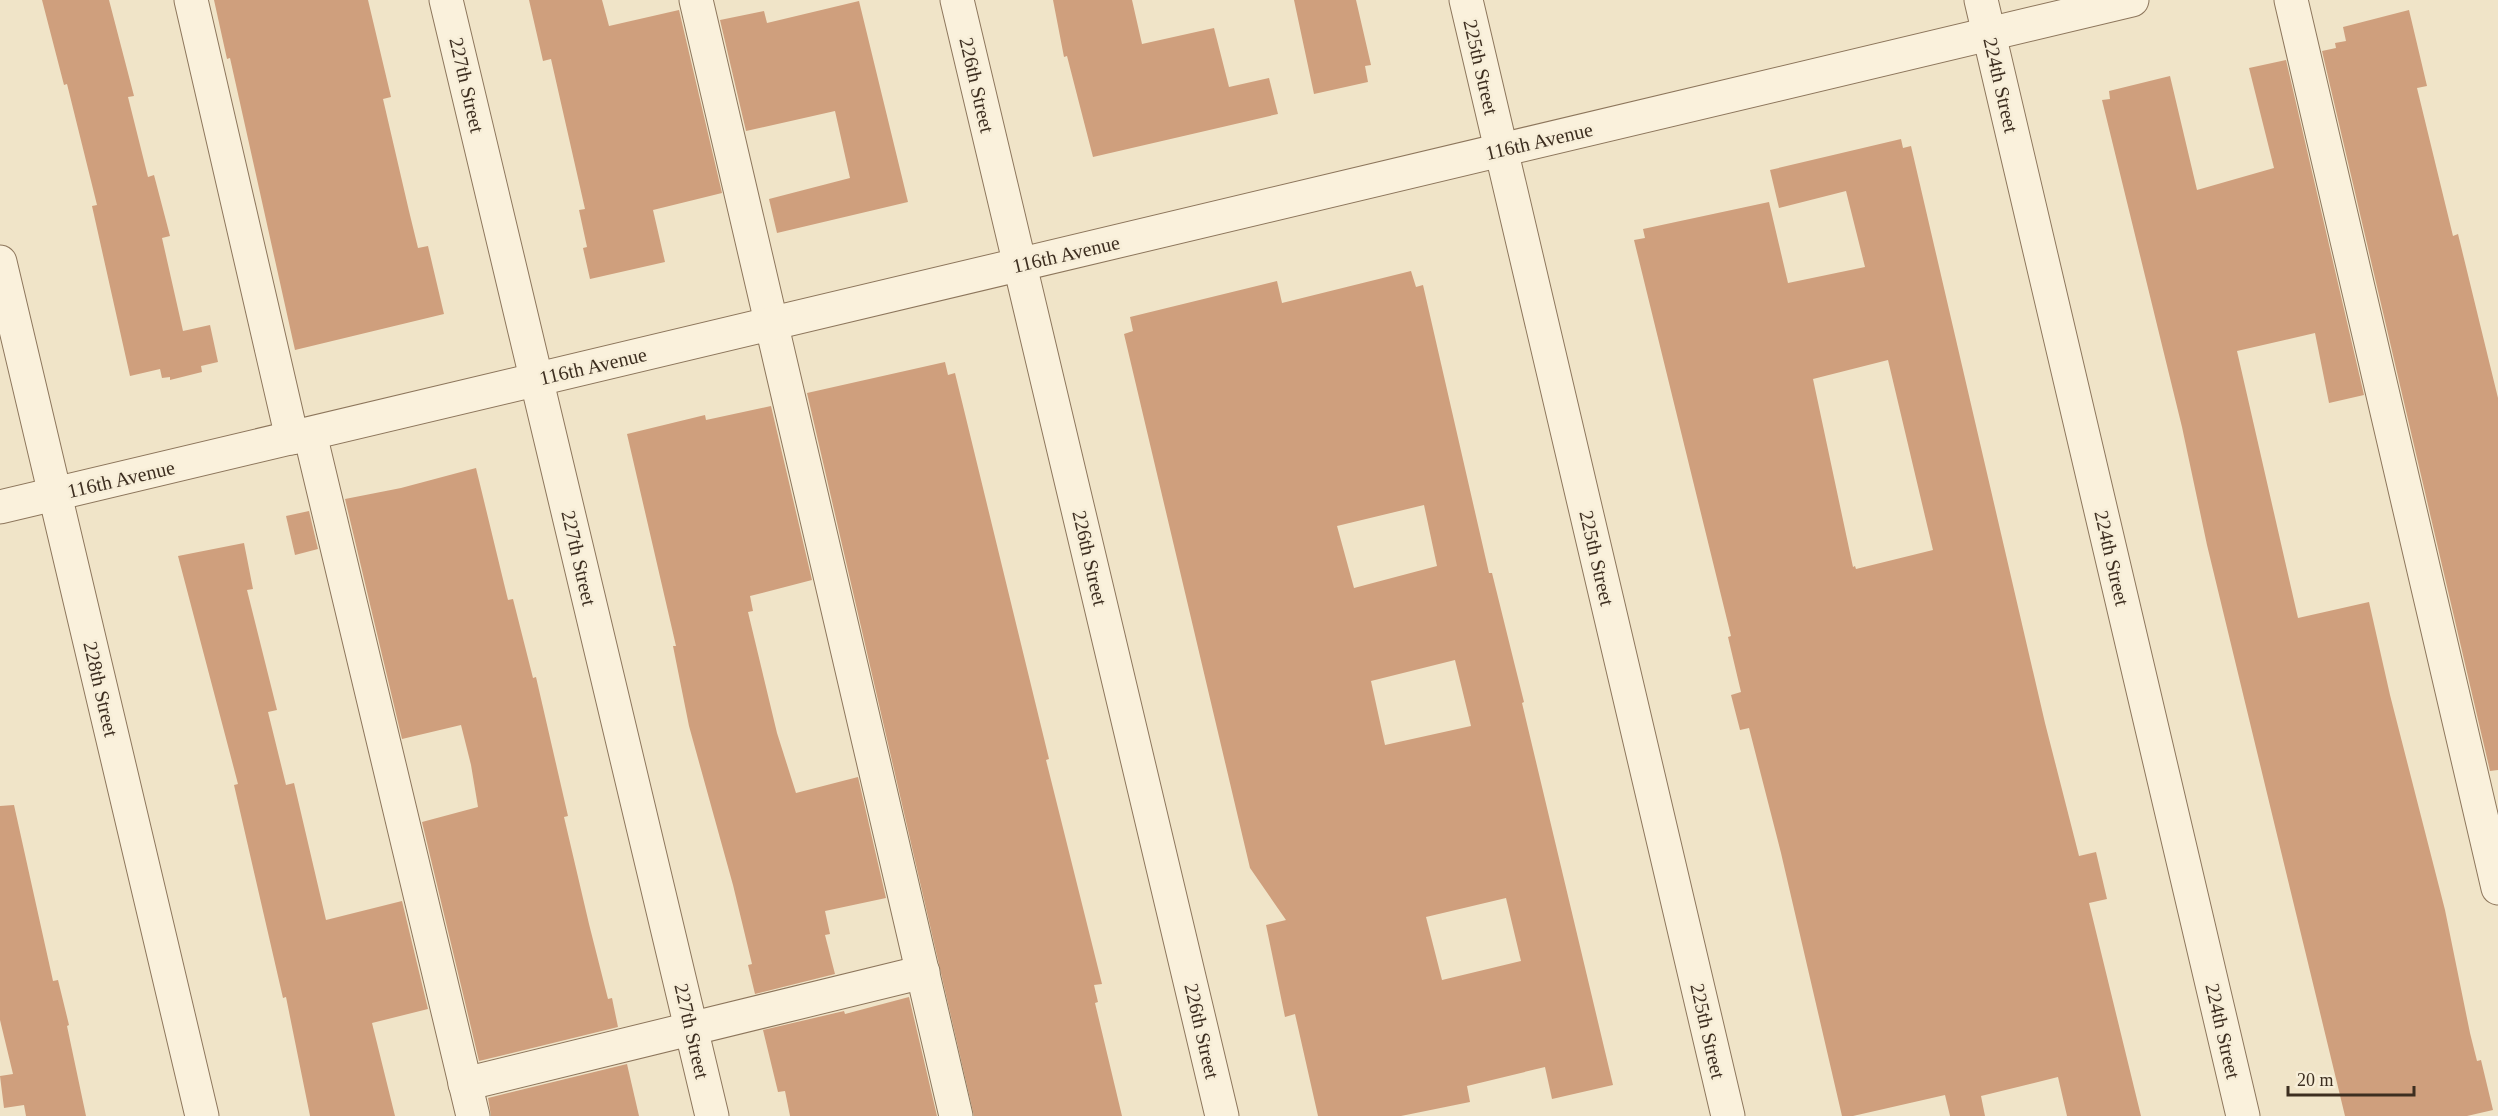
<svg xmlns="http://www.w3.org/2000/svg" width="2498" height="1116" viewBox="0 0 2498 1116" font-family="'Times New Roman',serif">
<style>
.building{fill:#cf9f7d;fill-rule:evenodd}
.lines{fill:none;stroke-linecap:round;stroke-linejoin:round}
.minor-casing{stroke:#8d765c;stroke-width:35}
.minor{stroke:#faf1dc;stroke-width:33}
.labels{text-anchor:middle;stroke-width:5;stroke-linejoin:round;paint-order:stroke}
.street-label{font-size:20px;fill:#3d2e20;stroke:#f7eed8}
</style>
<rect width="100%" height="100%" fill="#f0e4c8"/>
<g class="building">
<polygon points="42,0 109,0 134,96 128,97 148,177 154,175 170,236 162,238 183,331 210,325 218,362 201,366 202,372 170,380 170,377 162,378 160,369 130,376 92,206 97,205 67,84 64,85"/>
<polygon points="214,0 368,0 391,97 383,99 409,211 418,248 428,246 444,314 295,350 230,58 227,59"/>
<polygon points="529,0 602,0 609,26 679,10 722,193 653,210 665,262 590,279 583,248 587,247 579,210 585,209 551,59 543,61"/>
<polygon points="1053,0 1132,0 1142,44 1214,28 1229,87 1269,78 1278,114 1093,157 1067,56 1064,57"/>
<polygon points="1294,0 1356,0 1371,65 1365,66 1368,82 1314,94"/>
<polygon points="859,1 908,202 777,233 769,199 850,178 835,111 746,131 720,20 764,11 767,23"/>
<polygon points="2409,10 2427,86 2417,88 2453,236 2458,234 2498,398 2498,770 2490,771 2322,51 2336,48 2335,43 2346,41 2343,27"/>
<polygon points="2286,60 2364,395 2329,403 2315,333 2237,351 2298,618 2369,602 2390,695 2445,910 2470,1033 2477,1061 2481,1060 2493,1110 2467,1116 2345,1116 2207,545 2182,427 2102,100 2110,99 2109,91 2170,76 2197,190 2274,168 2249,68"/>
<path d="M1901,139l2,9 8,-2 134,577 34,133 17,-4 11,47 -18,4 52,213h-74l-9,-39 -77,19 4,20h-35l-5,-21 -92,21h-11l-61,-263 -32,-125 -9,2 -9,-35 10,-3 -13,-55 3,-1 -97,-396 11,-2 -2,-9 126,-27 19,81 77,-16 -19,-76 -67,17 -9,-38zM1888,360l45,190 -77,19 -1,-3 -2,1 -40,-188z"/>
<path d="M1411,271l5,16 7,-2 66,288h3l22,89 10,40 -2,1 91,382 -61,14 -7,-32 -78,19 3,16 -69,14h-83l-23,-102 -10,3 -19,-92 20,-5 -36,-52 -126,-534 9,-3 -3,-14 147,-36 5,22zM1424,505l13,61 -83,22 -17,-62zM1455,660l16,66 -86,19 -14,-64zM1506,898l15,63 -79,19 -16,-63z"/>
<polygon points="945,362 948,375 955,373 1049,759 1046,760 1102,984 1094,985 1098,1002 1095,1003 1122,1116 974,1116 807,393"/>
<polygon points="771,406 812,580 750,596 753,611 748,612 777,733 796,793 858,777 886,898 825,911 830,934 825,935 835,974 755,994 748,965 752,964 733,885 689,726 673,646 676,646 627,434 705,415 706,420"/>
<polygon points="476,468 508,600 513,599 533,678 536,677 568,816 564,817 589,924 608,999 612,998 618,1027 479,1061 422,822 478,807 471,765 461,725 402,739 345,499 401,488"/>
<polygon points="309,511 318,549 295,555 286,516"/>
<polygon points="244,543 253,589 247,590 277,710 268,712 286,785 294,783 326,920 402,901 428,1009 372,1023 395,1116 310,1116 286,997 283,998 234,785 238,784 178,556"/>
<polygon points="14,805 53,981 58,980 69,1025 67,1026 86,1116 26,1116 24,1105 4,1108 0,1076 13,1074 0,1020 0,806"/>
<polygon points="909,997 937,1116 790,1116 785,1091 778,1092 763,1030 844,1011 845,1014"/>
<polygon points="627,1064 639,1116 491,1116 488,1098"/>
</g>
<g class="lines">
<defs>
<g id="minor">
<polyline points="191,0 292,438"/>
<polyline points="446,0 712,1116"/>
<polyline points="696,0 956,1116"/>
<polyline points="957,0 1222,1116"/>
<polyline points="1466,0 1728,1116"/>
<polyline points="1981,0 2243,1116"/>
<polyline points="2291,0 2498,888"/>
<polyline points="0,262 202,1116"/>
<polyline points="310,434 473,1116"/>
<polyline points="0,507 2132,0"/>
<polyline points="465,1084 923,972"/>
</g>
</defs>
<use href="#minor" class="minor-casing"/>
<use href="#minor" class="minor"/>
</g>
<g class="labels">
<g class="street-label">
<text transform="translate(1481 67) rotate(77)" y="7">225th Street</text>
<text transform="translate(467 85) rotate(77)" y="7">227th Street</text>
<text transform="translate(977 85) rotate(77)" y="7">226th Street</text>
<text transform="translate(2001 85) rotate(77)" y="7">224th Street</text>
<text transform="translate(1539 141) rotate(-13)" y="7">116th Avenue</text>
<text transform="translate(1066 254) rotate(-13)" y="7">116th Avenue</text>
<text transform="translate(593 366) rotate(-13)" y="7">116th Avenue</text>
<text transform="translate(121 479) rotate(-13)" y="7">116th Avenue</text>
<text transform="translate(579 558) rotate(77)" y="7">227th Street</text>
<text transform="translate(1090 558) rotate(77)" y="7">226th Street</text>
<text transform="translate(1597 558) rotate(77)" y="7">225th Street</text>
<text transform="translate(2112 558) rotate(77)" y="7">224th Street</text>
<text transform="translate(101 689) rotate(77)" y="7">228th Street</text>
<text transform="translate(692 1031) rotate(77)" y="7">227th Street</text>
<text transform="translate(1202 1031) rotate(77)" y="7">226th Street</text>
<text transform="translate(1708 1031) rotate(77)" y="7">225th Street</text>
<text transform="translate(2223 1031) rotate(77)" y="7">224th Street</text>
</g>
</g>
<path d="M2288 1086v9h126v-9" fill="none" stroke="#3d2e20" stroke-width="3"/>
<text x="2297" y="1086" font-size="18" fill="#3d2e20" stroke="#f7eed8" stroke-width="4.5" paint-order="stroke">20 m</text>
</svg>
